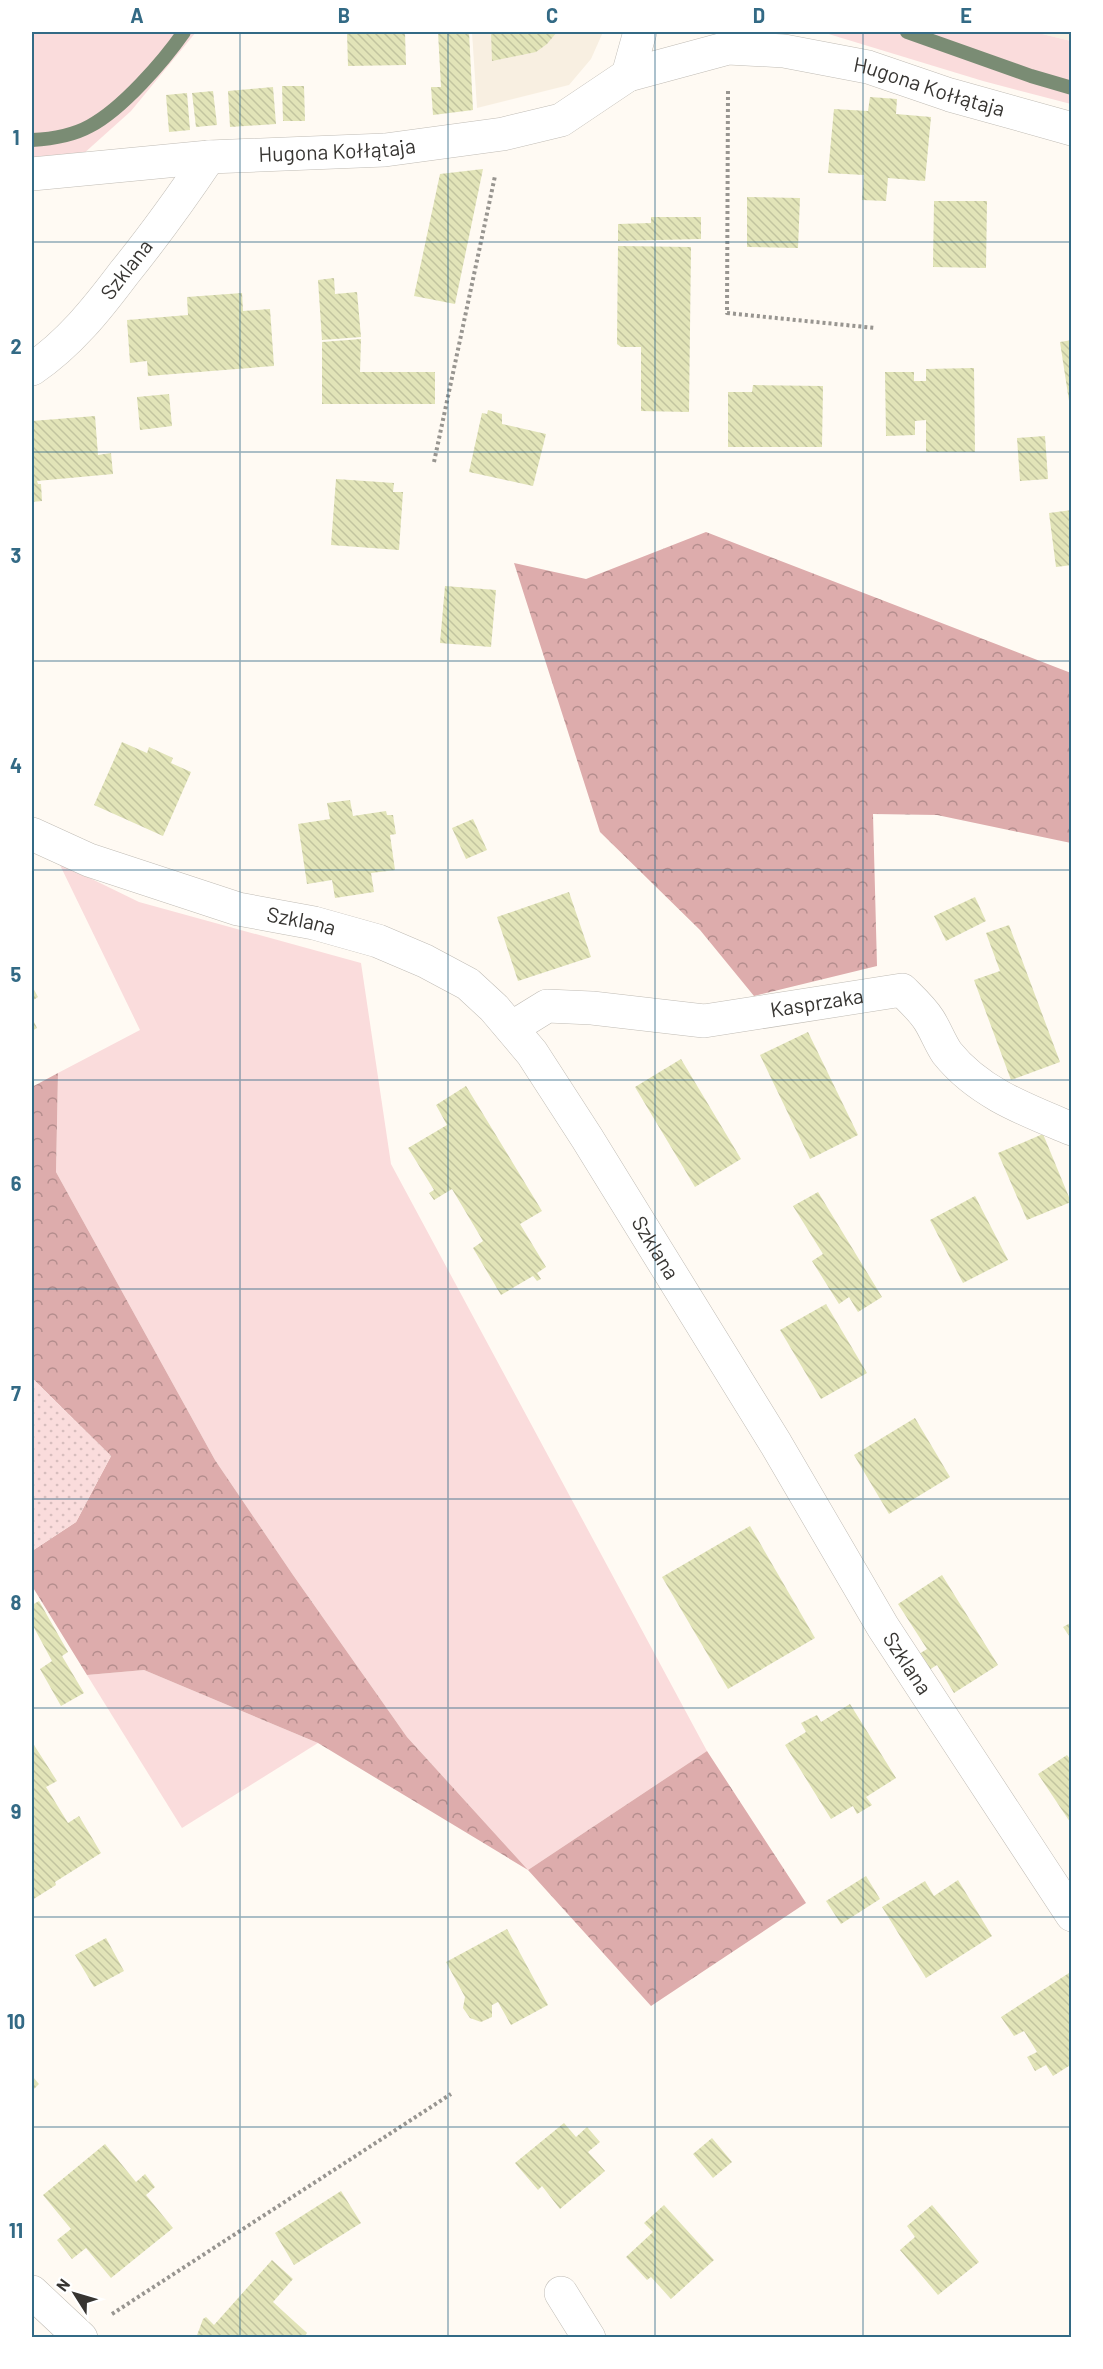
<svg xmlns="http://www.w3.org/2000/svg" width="1103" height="2369" viewBox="0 0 1103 2369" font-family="Barlow,sans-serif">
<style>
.built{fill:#f8efe1}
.grass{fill:#fadcdc}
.forest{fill:url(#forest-crowns)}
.garden{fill:url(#garden-dots)}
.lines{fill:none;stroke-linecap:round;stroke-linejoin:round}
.stream{stroke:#7a8c74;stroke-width:14}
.building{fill:url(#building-back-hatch)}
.minor-casing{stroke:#c0bcb5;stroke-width:34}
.path{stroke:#989590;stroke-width:4;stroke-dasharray:3 3;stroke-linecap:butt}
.minor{stroke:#fff;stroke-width:33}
.grid{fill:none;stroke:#336a85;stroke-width:1.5;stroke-opacity:0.55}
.labels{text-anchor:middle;stroke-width:5;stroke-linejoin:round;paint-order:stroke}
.street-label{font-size:21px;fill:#373532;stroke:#fff}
.neatline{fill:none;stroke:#336a85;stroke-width:2}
.grid-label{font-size:20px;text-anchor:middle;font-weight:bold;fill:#336a85}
</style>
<defs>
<pattern id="forest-crowns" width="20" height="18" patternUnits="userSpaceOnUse" patternTransform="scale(1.5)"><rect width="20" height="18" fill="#ddacac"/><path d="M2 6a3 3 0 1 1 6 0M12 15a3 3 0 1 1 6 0" fill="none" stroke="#b48d8d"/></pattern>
<pattern id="garden-dots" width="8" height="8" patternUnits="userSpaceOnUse" patternTransform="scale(1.5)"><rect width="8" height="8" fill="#fadcdc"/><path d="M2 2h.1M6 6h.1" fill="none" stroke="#d7bdbd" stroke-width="1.8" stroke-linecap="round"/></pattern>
<pattern id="building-back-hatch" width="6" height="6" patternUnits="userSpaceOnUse" patternTransform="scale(1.5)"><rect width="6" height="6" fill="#e2e4b8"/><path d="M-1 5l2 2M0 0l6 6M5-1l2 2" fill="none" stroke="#c2c49f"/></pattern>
</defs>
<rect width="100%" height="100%" fill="#fffaf3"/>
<g class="built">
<polygon points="472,32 603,32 591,59 569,85 477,108"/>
<polygon points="1034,32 1071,32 1071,41"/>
</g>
<g class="grass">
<polygon points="32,32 196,32 131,111 82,155 32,160"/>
<polygon points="822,32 1034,32 1071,41 1071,104 983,81"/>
<polygon points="59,863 139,902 361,963 391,1164 707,1751 528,1870 407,1737 293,1575 215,1460 56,1172 58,1073 140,1030"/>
<polygon points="144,1670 318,1743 182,1828 87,1675"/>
</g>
<g class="forest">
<polygon points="706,532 1071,673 1071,843 937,815 873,814 877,966 754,996 700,930 600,832 514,563 586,579"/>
<polygon points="58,1073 56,1172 215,1460 293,1575 407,1737 528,1870 707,1751 806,1903 651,2006 528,1870 318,1743 144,1670 87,1675 32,1586 32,1551 76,1522 111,1456 32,1378 32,1087"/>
</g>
<polygon class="garden" points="32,1378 111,1456 76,1522 32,1551"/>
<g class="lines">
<g class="stream">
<polyline points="907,32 1031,76 1072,88"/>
<path d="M32,140c19,-1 40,-4 58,-14 32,-17 73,-64 94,-94"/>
</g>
</g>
<g class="building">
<polygon points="347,32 405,32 406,65 348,66"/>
<polygon points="438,32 469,32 473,110 433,115 431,87 441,87"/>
<polygon points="491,32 557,32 547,44 536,52 492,61"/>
<polygon points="282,86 304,86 305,121 283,121"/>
<polygon points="273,87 276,124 230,127 228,91"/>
<polygon points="213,91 217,125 196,127 192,93"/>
<polygon points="187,93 190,130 169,132 166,95"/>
<polygon points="870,97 897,99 896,114 931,117 925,181 888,178 886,201 862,200 864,175 828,173 834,109 868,111"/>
<polygon points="483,169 455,304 414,296 440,174"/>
<polygon points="747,197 800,198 798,248 747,247"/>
<polygon points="934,201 987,201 986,268 933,267"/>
<polygon points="651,217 701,217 701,239 618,241 618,224 651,223"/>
<polygon points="618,246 691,247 689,412 641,411 641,347 621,347 617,344"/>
<polygon points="334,278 335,294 357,292 361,337 322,340 318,280"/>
<polygon points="242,293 243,311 270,309 274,366 148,376 147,361 130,363 127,320 188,315 187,297"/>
<polygon points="361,339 360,372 435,372 435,404 322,404 322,342"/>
<polygon points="1072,340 1072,401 1069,401 1060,342"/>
<polygon points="974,368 975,452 926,452 926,420 915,421 915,435 886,436 885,372 914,372 914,381 926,381 926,369"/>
<polygon points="753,385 823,386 822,447 728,447 728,392 752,392"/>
<polygon points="169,394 172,426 140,430 137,397"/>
<polygon points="488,410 502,414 502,424 546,434 533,486 469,472 482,413 487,414"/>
<polygon points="95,416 98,455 111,453 113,474 37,481 38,484 41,484 42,501 32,502 32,421"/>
<polygon points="1045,436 1048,479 1020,481 1017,438"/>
<polygon points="336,479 394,483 393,492 403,492 399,550 331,545"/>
<polygon points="1072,510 1072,565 1056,567 1049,513"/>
<polygon points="445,586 496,590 491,647 440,643"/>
<polygon points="122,742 147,753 149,747 173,758 171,763 191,772 163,836 94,805"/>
<polygon points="350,800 353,816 386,811 387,815 393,815 396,834 390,835 395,870 371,873 374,892 335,898 332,880 307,884 298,824 330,819 327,803"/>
<polygon points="473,819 487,850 466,859 452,828"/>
<polygon points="569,892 591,957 518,981 497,917"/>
<polygon points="975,897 986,921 946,941 934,916"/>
<polygon points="1009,925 1060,1062 1011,1080 974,980 1000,971 986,933"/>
<polygon points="32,986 38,997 32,1001"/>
<polygon points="32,1018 37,1028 32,1031"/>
<polygon points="808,1032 858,1135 810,1159 760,1055"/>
<polygon points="681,1059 741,1159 695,1187 635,1087"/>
<polygon points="466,1086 542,1211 520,1224 546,1267 537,1273 541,1279 537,1281 533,1276 501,1295 473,1248 483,1241 452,1189 434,1200 429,1193 434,1190 408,1148 447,1125 436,1105"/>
<polygon points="1043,1134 1071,1202 1027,1220 998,1153"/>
<polygon points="818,1192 882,1297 858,1312 849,1297 839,1304 812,1261 823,1254 793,1206"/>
<polygon points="975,1196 1008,1260 963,1283 930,1220"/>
<polygon points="826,1304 867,1373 821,1399 780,1330"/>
<polygon points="915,1418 950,1477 889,1514 854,1455"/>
<polygon points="750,1526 815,1638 728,1689 662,1577"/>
<polygon points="942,1575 998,1665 954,1693 937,1665 929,1670 919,1654 927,1649 898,1604"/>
<polygon points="39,1601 68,1652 62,1656 84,1693 61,1706 40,1669 52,1661 32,1624 32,1605"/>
<polygon points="1072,1622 1072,1640 1063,1627"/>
<polygon points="850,1704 896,1778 866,1797 872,1805 857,1814 853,1806 831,1819 785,1745 806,1732 801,1723 817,1715 821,1722"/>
<polygon points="34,1745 57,1781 46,1787 68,1823 79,1816 101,1853 55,1882 56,1885 32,1900 32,1746"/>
<polygon points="1067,1755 1072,1762 1072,1825 1038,1774"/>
<polygon points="866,1876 880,1899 841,1924 826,1901"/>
<polygon points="958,1880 992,1936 926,1978 882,1907 925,1881 934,1896"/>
<polygon points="507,1929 548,2005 511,2025 498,2002 492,2005 492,2017 481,2022 470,2018 463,2008 465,1997 446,1962"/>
<polygon points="106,1938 124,1971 94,1987 75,1955"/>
<polygon points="1069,1973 1072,1978 1072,2064 1053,2076 1046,2065 1035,2071 1027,2057 1037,2052 1024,2031 1014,2036 1001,2017"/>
<polygon points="32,2076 39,2084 32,2091"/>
<polygon points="564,2123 576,2137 587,2127 600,2142 588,2152 605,2171 560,2209 542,2186 538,2190 515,2163"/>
<polygon points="712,2138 732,2162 713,2178 693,2154"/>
<polygon points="105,2144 136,2182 145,2174 155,2187 146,2195 173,2228 111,2278 86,2248 72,2259 57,2240 71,2229 43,2195"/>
<polygon points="341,2191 361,2223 294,2265 275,2233"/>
<polygon points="664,2205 714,2260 671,2299 651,2277 647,2280 626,2257 653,2232 644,2223"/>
<polygon points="932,2205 979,2262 938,2295 900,2250 915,2237 907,2226"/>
<polygon points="272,2260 293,2279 273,2302 307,2333 304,2338 196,2338 203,2319 206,2317 214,2325"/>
</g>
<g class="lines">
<defs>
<g id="minor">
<path id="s1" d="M640,32l-12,43 100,-27 56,3 84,16 82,28 122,34"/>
<path id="s2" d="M32,174l177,-17 176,-7 118,-16 58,-14 67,-45"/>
<path id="s3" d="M32,369c37,-25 65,-60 92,-96 30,-37 58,-76 85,-116"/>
<path id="s4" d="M32,834l57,26 149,49 76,14 64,18 47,20 43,23 26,24 38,45 55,85 189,306 107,183 189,288"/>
<path id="s5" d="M513,1027l34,-21 45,2 112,13 198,-31c9,9 20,19 27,30 7,11 11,23 18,33 32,40 79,57 125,76"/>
<polyline points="32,2292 81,2338"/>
<polyline points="561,2293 589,2338"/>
</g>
</defs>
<use href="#minor" class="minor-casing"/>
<g class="path">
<polyline points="728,91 727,313 875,328"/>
<polyline points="434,462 495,176"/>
<polyline points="112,2314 451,2094"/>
</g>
<use href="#minor" class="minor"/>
</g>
<path class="grid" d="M240,32v2306M448,32v2306M655,32v2306M863,32v2306M32,242h1040M32,452h1040M32,661h1040M32,870h1040M32,1080h1040M32,1289h1040M32,1499h1040M32,1708h1040M32,1917h1040M32,2127h1040"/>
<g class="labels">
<g class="street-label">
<text dy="7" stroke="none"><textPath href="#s1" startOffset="354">Hugona Kołłątaja</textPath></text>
<text dy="7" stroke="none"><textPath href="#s2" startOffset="306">Hugona Kołłątaja</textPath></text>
<text dy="7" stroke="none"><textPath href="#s3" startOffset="138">Szklana</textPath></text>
<text dy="7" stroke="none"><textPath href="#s4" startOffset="284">Szklana</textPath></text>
<text dy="7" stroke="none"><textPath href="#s5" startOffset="312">Kasprzaka</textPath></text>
<text dy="7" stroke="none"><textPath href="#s4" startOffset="788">Szklana</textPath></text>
<text dy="7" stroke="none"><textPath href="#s4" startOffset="1274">Szklana</textPath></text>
</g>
</g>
<rect width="1103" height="2369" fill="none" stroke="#ffffff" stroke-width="66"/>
<g transform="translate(75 2294) rotate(307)" stroke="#ffffff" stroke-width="4.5" paint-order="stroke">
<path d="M0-4.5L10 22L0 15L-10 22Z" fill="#373532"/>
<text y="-9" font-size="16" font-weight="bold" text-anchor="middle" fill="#373532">N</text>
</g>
<rect x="33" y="33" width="1037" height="2303" class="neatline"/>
<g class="grid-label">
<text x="137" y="23">A</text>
<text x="344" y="23">B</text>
<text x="552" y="23">C</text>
<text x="759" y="23">D</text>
<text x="966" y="23">E</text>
<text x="16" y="145">1</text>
<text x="16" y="354">2</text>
<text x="16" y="563">3</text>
<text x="16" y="773">4</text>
<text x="16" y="982">5</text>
<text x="16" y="1191">6</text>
<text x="16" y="1401">7</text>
<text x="16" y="1610">8</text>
<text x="16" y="1819">9</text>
<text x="16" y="2029">10</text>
<text x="16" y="2238">11</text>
</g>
</svg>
